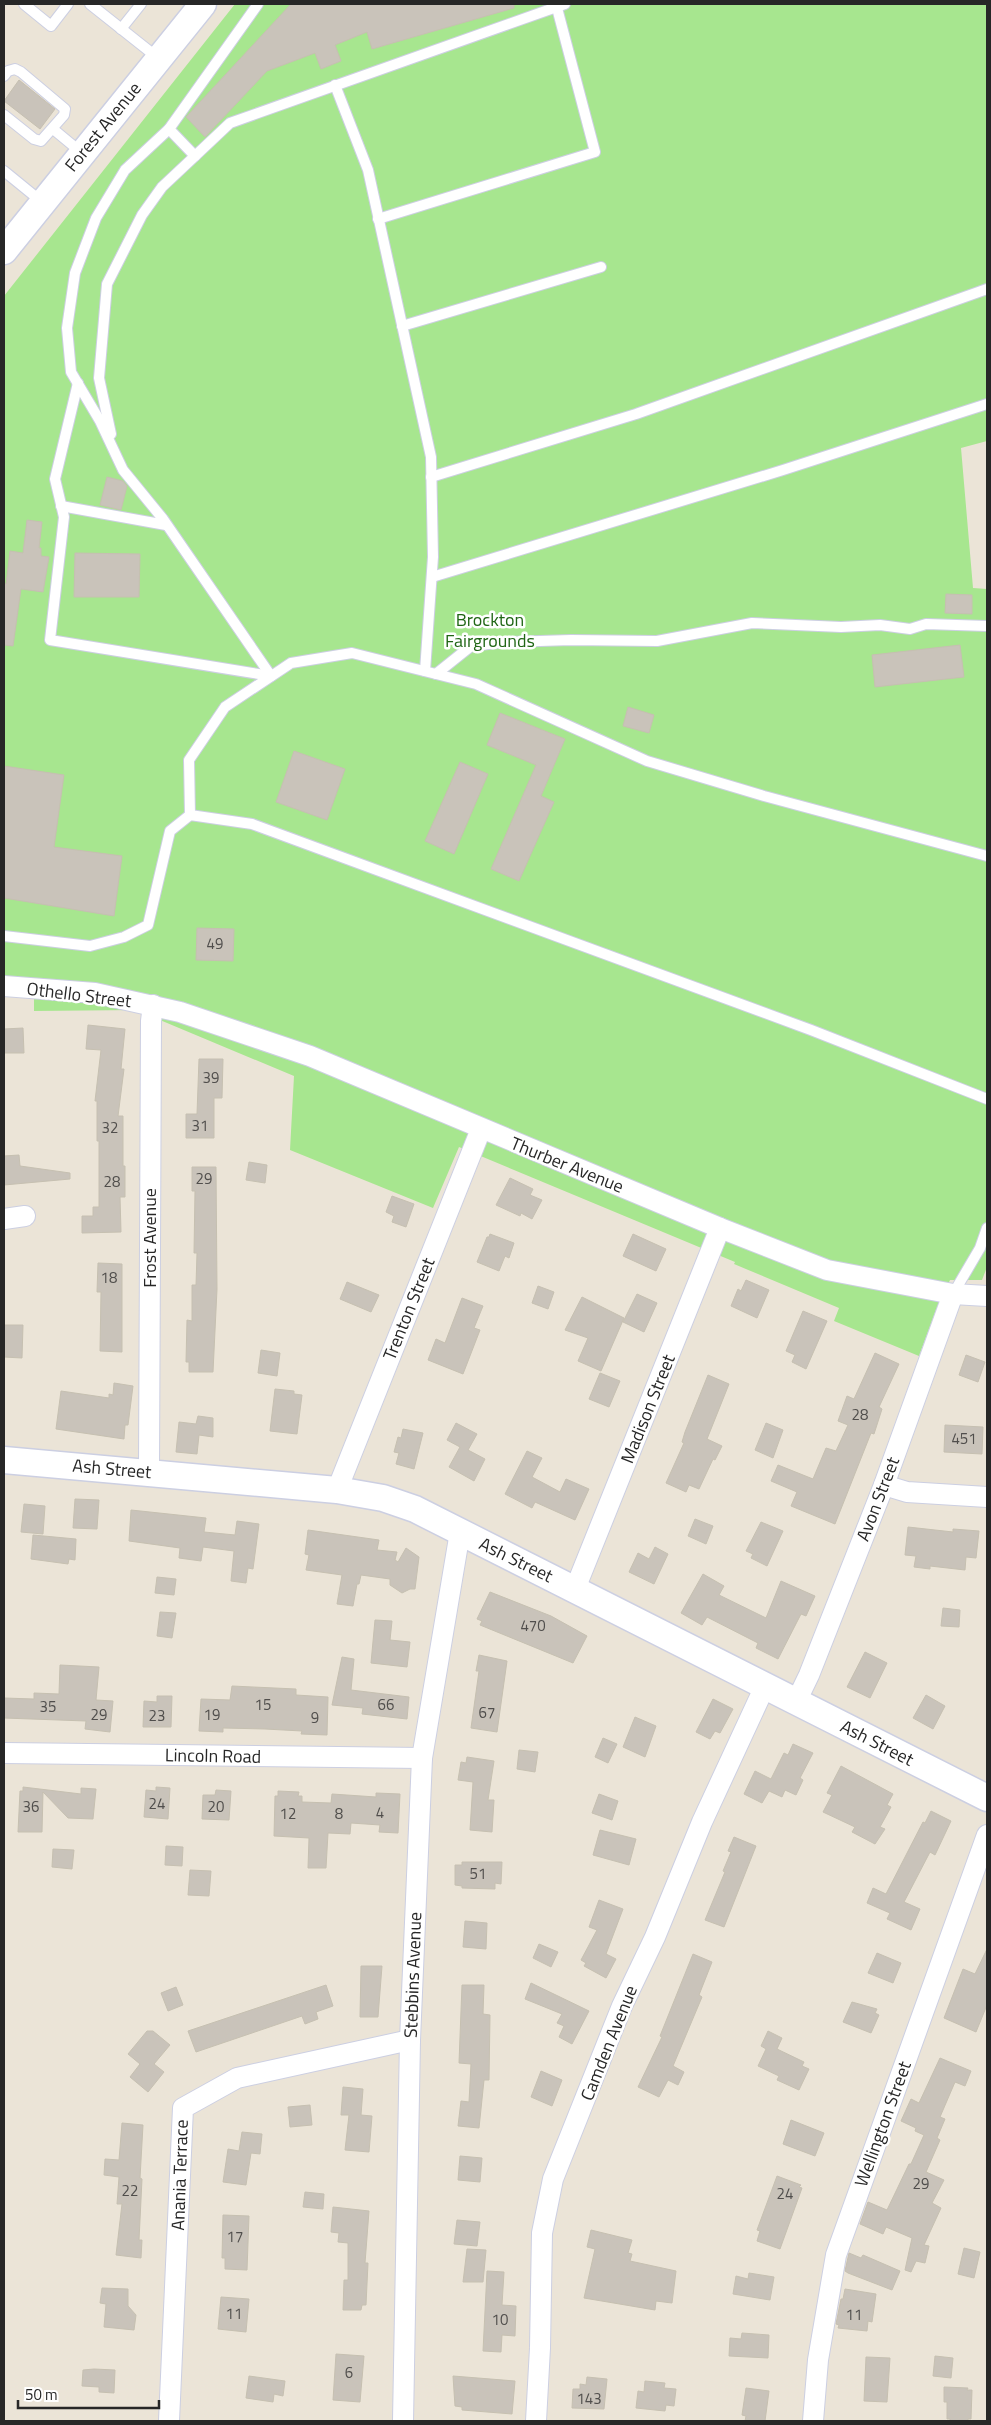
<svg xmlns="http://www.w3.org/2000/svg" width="991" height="2425" viewBox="0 0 991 2425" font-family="'Titillium Web',sans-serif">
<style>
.green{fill:#a7e68f}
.building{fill:#c9c3ba;stroke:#c6c0b1}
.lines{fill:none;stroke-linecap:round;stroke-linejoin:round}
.service-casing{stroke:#cccfe2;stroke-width:12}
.minor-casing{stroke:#cccfe2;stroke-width:22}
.tertiary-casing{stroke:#cccfe2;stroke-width:29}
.service{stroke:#fff;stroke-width:10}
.minor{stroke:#fff;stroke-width:20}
.tertiary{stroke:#fff;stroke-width:26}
.labels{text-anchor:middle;stroke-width:5;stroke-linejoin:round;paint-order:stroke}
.number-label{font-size:15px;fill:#504e4c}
.street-label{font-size:18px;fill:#272727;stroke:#fff}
.park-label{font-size:18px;fill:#206615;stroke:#fff}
</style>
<rect width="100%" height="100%" fill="#ebe4d7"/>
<polygon class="green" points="235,4 987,4 987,441 961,448 973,588 987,589 987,1267 982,1280 950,1280 936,1310 919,1356 834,1321 839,1308 734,1264 735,1262 459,1147 433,1208 290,1150 294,1076 136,1010 34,1011 34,985 4,987 4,296"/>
<g class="building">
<polygon points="291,4 514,4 514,8 372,49 367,32 335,45 341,61 321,69 315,53 267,71 205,137 186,117"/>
<polygon points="19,80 55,109 40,129 4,101"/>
<polygon points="107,477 123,481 127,486 121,510 100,505"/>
<polygon points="27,520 42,522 39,548 41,548 41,556 49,557 43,592 21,589 13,646 4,645 4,583 6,584 10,551 23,553"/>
<polygon points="75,553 140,554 139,597 74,597"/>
<polygon points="946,594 972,595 972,614 945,613"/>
<polygon points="960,645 964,677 875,687 872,655"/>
<polygon points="628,707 654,715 649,733 623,726"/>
<polygon points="500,713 565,739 541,796 554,802 519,881 491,869 536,765 487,745"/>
<polygon points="294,751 345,769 327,820 276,802"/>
<polygon points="460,762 488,774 454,854 425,841"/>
<polygon points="4,766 64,775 54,847 122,856 114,916 4,898"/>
<polygon points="197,928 234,929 233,961 196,960"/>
<polygon points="88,1025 125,1029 121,1069 124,1069 118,1116 123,1116 123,1166 125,1166 125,1197 120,1197 121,1232 82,1233 82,1216 93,1216 93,1207 99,1207 99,1141 97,1141 97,1101 95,1101 101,1050 86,1049"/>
<polygon points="23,1028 24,1053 4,1053 4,1029"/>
<polygon points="199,1059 223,1059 222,1098 214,1098 214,1138 186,1138 186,1114 197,1114"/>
<polygon points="19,1155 20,1166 70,1173 70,1179 4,1185 4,1156"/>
<polygon points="249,1162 267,1165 265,1183 246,1180"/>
<polygon points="192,1167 216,1167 217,1289 213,1372 189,1372 189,1362 186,1362 187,1320 192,1321 192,1285 196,1285 197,1253 194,1253 195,1191 192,1191"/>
<polygon points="510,1178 533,1189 530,1195 542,1200 532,1219 521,1213 520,1216 496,1205"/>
<polygon points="392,1196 414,1204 406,1227 392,1222 394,1216 386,1212"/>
<polygon points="490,1234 514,1243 509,1258 505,1256 499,1271 477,1262 487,1237 489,1237"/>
<polygon points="633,1234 666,1249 656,1271 623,1256"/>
<polygon points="98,1263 122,1264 122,1352 100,1351 101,1292 97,1292"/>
<polygon points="746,1280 769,1290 757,1318 731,1306 738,1289 741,1291"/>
<polygon points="347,1282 379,1295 371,1312 340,1299"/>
<polygon points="538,1286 554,1292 548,1309 532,1303"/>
<polygon points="637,1294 657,1303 644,1332 623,1322"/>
<polygon points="582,1297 624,1318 601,1371 578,1361 588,1338 565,1330"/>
<polygon points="462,1298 483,1306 474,1328 480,1330 463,1374 428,1360 436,1339 445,1343"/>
<polygon points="803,1311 827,1321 806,1369 792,1362 795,1355 786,1351"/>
<polygon points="4,1325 23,1325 22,1358 4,1357"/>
<polygon points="261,1350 280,1353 277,1376 258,1373"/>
<polygon points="875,1353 899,1364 879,1407 882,1409 874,1434 871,1433 835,1524 791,1506 797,1492 771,1481 778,1465 813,1479 826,1448 836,1451 848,1425 838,1421 847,1396 854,1399"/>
<polygon points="966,1355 985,1362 978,1382 959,1375"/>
<polygon points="600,1373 620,1381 609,1407 589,1399"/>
<polygon points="708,1375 729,1384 707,1439 722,1446 715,1460 713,1459 699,1489 689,1485 686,1492 666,1483 684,1443 682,1442 685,1432"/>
<polygon points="114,1383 133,1386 128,1425 125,1425 124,1439 56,1429 61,1391 109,1398 109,1394 113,1395"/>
<polygon points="275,1389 294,1391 294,1394 302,1395 297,1434 270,1431"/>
<polygon points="198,1416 213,1418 213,1437 199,1435 197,1454 176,1452 179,1422 196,1424"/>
<polygon points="456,1423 477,1434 468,1450 485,1459 474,1481 449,1467 460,1447 447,1440"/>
<polygon points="766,1423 783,1430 773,1458 755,1450"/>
<polygon points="945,1425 983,1427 982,1454 944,1452"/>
<polygon points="403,1429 423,1433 414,1469 396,1464 399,1453 394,1452 398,1437 401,1438"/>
<polygon points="527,1451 542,1458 532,1477 560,1492 566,1479 589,1489 575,1520 535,1502 532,1508 505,1494"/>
<polygon points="75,1499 99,1500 97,1529 73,1528"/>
<polygon points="24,1504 45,1506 43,1534 21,1532"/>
<polygon points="131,1510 206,1518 204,1532 235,1535 237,1521 259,1524 253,1569 248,1568 246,1583 231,1581 234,1551 203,1547 201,1561 179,1558 180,1548 129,1541"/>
<polygon points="695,1519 713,1526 706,1544 688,1536"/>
<polygon points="761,1522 783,1531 767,1566 751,1558 753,1554 746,1551"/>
<polygon points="908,1527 953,1532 953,1529 979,1531 976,1558 966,1557 965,1570 930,1566 930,1569 914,1567 916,1556 905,1555"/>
<polygon points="308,1530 379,1540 377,1550 397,1552 395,1560 398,1562 406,1548 419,1557 415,1589 410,1589 402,1593 390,1585 390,1579 361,1575 359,1584 357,1584 353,1606 337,1604 342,1575 306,1570 309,1555 305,1554"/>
<polygon points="33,1535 76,1539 75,1560 69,1559 68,1564 31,1559"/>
<polygon points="655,1547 668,1554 654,1584 629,1572 638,1553 649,1559"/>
<polygon points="703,1574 724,1586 719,1595 766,1618 781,1581 815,1596 806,1616 801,1614 778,1659 756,1648 758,1643 707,1617 702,1625 681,1613"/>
<polygon points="157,1577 176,1579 174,1595 155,1593"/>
<polygon points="490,1592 551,1616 587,1636 573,1663 480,1625 482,1621 477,1619"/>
<polygon points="943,1608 960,1610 959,1627 941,1626"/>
<polygon points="160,1612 176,1613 172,1638 157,1636"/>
<polygon points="375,1620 392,1621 390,1640 410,1642 407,1667 371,1663"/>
<polygon points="865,1652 887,1663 870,1698 847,1687"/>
<polygon points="479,1655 507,1661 497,1732 471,1728 479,1671 476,1671"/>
<polygon points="342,1657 354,1659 351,1690 409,1697 407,1719 362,1714 363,1708 332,1705"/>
<polygon points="60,1665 99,1667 96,1700 113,1701 110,1732 85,1729 86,1721 4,1718 4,1698 34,1699 34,1693 59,1694"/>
<polygon points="232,1686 296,1689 296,1695 328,1697 327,1735 301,1734 302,1731 265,1729 223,1728 223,1732 199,1731 201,1699 230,1700"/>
<polygon points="926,1695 945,1706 933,1729 913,1718"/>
<polygon points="157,1696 172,1696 171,1727 143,1727 144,1701 157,1702"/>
<polygon points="713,1699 733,1709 720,1733 715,1731 710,1739 696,1732"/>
<polygon points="635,1717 656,1726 645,1757 623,1747"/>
<polygon points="603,1738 617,1744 608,1763 595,1757"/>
<polygon points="793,1744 813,1753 800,1778 803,1780 796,1795 785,1790 782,1797 769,1791 762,1803 744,1794 755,1771 771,1779 784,1753 788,1755"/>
<polygon points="519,1750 538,1752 535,1772 517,1769"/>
<polygon points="467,1757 494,1761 488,1800 494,1800 492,1832 470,1830 473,1782 458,1780 461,1762 466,1763"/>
<polygon points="841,1766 893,1794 887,1805 891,1807 880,1827 885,1829 875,1844 852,1832 855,1827 823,1812 832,1795 827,1793"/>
<polygon points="23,1787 81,1794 81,1788 96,1789 93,1819 68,1818 43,1792 42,1832 18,1832 20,1791 23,1791"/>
<polygon points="156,1787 170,1788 168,1819 144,1817 146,1790 156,1791"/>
<polygon points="216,1790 231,1791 229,1820 202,1819 203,1795 215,1795"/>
<polygon points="278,1791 299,1792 298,1796 302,1796 302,1802 331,1803 332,1794 376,1797 376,1793 400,1794 398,1833 379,1832 380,1825 351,1823 350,1834 328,1833 326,1868 308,1868 309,1838 274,1836 275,1796 278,1796"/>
<polygon points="599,1794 618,1801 612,1820 592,1813"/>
<polygon points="931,1811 951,1821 935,1855 930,1852 904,1902 920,1909 911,1930 887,1919 890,1913 867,1903 873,1888 886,1894 923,1822 925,1823"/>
<polygon points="600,1830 636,1839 629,1865 593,1855"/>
<polygon points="734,1837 756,1846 724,1927 705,1920 725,1872 723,1871 731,1852 728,1851"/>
<polygon points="166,1846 183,1847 182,1866 165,1865"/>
<polygon points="53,1849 74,1850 72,1869 52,1867"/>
<polygon points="462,1862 502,1862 501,1884 495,1883 495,1889 462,1888 462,1886 455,1885 455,1865 462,1865"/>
<polygon points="190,1870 211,1871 209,1896 188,1895"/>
<polygon points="599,1900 623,1909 606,1954 616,1959 606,1978 584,1966 586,1963 581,1960 597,1930 589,1927"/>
<polygon points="465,1921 487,1923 486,1949 463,1947"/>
<polygon points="539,1944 558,1952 551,1967 533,1958"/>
<polygon points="987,1949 987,2005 976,2032 944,2018 963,1969 975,1974"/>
<polygon points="877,1953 901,1963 893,1983 868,1973"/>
<polygon points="693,1954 712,1962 699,1995 702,1997 673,2066 684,2072 678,2085 668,2080 659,2097 638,2087 662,2037 660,2036"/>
<polygon points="361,1966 382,1966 378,2017 360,2017"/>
<polygon points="531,1983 589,2011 572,2044 559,2037 564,2026 557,2023 562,2014 525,1999"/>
<polygon points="326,1985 333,2006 316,2012 318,2019 305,2024 302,2016 196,2052 188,2031"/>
<polygon points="462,1985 484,1985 483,2014 490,2015 489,2080 484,2080 479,2128 458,2126 461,2101 469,2102 471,2064 459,2063"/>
<polygon points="176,1987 183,2005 168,2011 161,1993"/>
<polygon points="852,2002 877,2009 875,2013 879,2015 871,2033 843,2022"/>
<polygon points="147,2031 153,2031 170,2045 154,2064 164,2072 148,2092 130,2077 140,2064 128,2054"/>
<polygon points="768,2031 782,2038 777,2049 804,2062 802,2066 809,2069 799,2090 777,2080 779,2076 758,2066 766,2049 761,2046"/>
<polygon points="940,2058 971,2071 965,2086 955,2082 940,2117 945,2119 937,2138 940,2140 926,2172 944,2180 932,2203 941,2208 924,2245 929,2246 925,2263 916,2261 911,2272 905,2270 912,2238 886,2227 883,2234 860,2224 868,2202 887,2210 909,2164 911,2164 924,2135 915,2131 916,2128 901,2121 911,2099 919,2103"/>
<polygon points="541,2071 562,2080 552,2106 531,2097"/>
<polygon points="343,2087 363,2089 361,2115 372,2116 369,2152 345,2150 349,2115 341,2115"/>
<polygon points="310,2105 312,2125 290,2127 288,2107"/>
<polygon points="791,2120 824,2133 815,2156 783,2144"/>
<polygon points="122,2123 143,2125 140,2178 142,2179 139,2240 142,2240 141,2258 116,2255 122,2204 117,2204 119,2177 104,2175 105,2159 119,2160"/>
<polygon points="242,2132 262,2134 260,2154 251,2153 246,2185 223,2182 228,2149 239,2151"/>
<polygon points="460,2156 482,2158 480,2182 458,2180"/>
<polygon points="777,2176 801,2185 799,2187 802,2188 780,2249 757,2241 760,2231 757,2230"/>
<polygon points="305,2192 324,2194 323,2209 303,2207"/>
<polygon points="333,2207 369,2211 365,2263 368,2263 366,2305 362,2305 361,2310 343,2310 344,2280 348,2280 348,2243 338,2242 339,2233 331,2232"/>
<polygon points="223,2215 249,2216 247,2270 225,2269 225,2258 222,2258"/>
<polygon points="457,2220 480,2222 477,2246 454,2244"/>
<polygon points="591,2230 632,2240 628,2253 632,2254 630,2261 676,2271 672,2303 656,2301 655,2310 584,2298 595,2249 587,2247"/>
<polygon points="964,2248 980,2252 974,2278 958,2274"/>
<polygon points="467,2249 486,2250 483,2282 463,2282"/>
<polygon points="849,2253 861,2258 863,2255 900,2271 892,2290 848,2273 845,2271"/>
<polygon points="487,2271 504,2272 502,2305 516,2306 515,2336 502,2335 501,2352 483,2351"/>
<polygon points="749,2273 774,2277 770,2300 733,2294 736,2276 748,2279"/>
<polygon points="102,2288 128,2289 128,2306 136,2315 134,2330 104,2327 106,2304 100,2303"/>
<polygon points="845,2289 876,2294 872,2322 868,2321 867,2331 838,2328 839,2325 836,2324 841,2299 843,2299"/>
<polygon points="221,2297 249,2299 246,2332 218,2329"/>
<polygon points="742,2333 769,2335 768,2358 729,2356 730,2338 741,2339"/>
<polygon points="336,2354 364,2356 360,2402 333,2400"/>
<polygon points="935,2356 953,2358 951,2378 933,2376"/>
<polygon points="866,2357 890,2358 887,2402 864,2401"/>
<polygon points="94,2369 115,2370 114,2393 99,2392 99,2387 82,2386 83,2370"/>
<polygon points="249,2376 285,2381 283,2396 274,2394 273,2402 246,2398"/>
<polygon points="453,2376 515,2381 512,2414 462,2410 462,2407 455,2406"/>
<polygon points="587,2377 607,2379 604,2409 572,2408 573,2389 580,2389 580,2384 586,2385"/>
<polygon points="645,2381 665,2383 664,2388 676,2389 674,2406 666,2405 665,2411 636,2408 638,2391 644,2392"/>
<polygon points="944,2387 968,2388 967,2390 972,2390 971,2419 968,2419 968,2421 950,2421 950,2419 947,2419 947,2402 944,2402"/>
<polygon points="746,2388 769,2391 765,2421 745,2421 746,2416 742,2415"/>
</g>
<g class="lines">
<defs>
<g id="service">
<polyline points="24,4 51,26 68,4"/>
<polyline points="90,4 158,58"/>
<polyline points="258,4 169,129 195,156 230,123 565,4"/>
<polyline points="121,29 141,4"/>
<polyline points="4,76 8,71 15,69 21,72 65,109 64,115 41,141 34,139 4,115"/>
<polyline points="335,85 368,170 431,457 433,557 425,671"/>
<polyline points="53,129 82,153"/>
<polyline points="169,129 125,170 96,218 75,273 67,328 71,372 100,421 123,470 163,519 271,676"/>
<polyline points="4,171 42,202"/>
<polyline points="378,219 595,152 557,8"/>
<polyline points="402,326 601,267"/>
<polyline points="78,383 55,479 64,517 50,640 271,676"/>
<polyline points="111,434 99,378 107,284 142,215 162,187 195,156"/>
<polyline points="431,477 636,414 987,289"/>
<polyline points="61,506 166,525"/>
<polyline points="432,577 783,470 987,404"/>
<polyline points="436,674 471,646 506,642 571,640 657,641 752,623 841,627 880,625 910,629 926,624 987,626"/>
<polyline points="190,815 189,760 225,707 291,663 352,653 476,684 647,761 764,796 987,856"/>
<polyline points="4,936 90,946 124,937 148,925 170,831 190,815 252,824 811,1030 987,1099"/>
<polyline points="953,1294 980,1248 987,1228"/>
</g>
<g id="minor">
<polyline points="4,986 95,993 180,1012 310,1056 720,1228 827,1270 953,1294 987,1296"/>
<polyline points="4,1219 25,1216"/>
<polyline points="149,1472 151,1021 153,1005"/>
<polyline points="884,1485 907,1492 987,1497"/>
<polyline points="337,1490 481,1129"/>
<polyline points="575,1589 720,1228"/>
<polyline points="796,1702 809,1675 884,1485 953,1294"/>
<polyline points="4,1753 422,1758"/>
<polyline points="169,2421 183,2108 237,2078 410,2040"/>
<polyline points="403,2421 410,2040 422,1758 460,1532"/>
<polyline points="536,2421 540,2348 542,2233 553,2179 622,2006 655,1937 702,1822 765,1686"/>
<polyline points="813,2421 818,2360 836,2255 987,1835"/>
</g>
<g id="tertiary">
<polyline points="4,251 203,4"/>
<polyline points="4,1460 337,1490 383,1498 415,1509 987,1798"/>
</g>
</defs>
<use href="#service" class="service-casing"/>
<use href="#minor" class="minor-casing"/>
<use href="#tertiary" class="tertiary-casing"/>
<use href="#service" class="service"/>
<use href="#minor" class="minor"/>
<use href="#tertiary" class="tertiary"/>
</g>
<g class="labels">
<g class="number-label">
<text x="215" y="949">49</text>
<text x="211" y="1083">39</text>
<text x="200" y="1131">31</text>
<text x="110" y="1133">32</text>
<text x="204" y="1184">29</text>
<text x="112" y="1187">28</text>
<text x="109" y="1283">18</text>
<text x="860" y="1420">28</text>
<text x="964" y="1444">451</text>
<text x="533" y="1631">470</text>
<text x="263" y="1710">15</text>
<text x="386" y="1710">66</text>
<text x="48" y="1712">35</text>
<text x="487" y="1718">67</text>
<text x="99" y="1720">29</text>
<text x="212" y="1720">19</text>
<text x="157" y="1721">23</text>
<text x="315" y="1723">9</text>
<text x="157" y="1809">24</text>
<text x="31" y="1812">36</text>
<text x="216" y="1812">20</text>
<text x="380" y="1818">4</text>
<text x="288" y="1819">12</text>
<text x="339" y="1819">8</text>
<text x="478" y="1879">51</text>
<text x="921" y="2189">29</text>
<text x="130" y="2196">22</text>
<text x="785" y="2199">24</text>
<text x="235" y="2242">17</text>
<text x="234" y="2319">11</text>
<text x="854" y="2320">11</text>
<text x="500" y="2325">10</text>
<text x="349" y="2378">6</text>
<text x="589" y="2404">143</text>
</g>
<g class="street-label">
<text transform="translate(103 127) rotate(-51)" y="6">Forest Avenue</text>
<text transform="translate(79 995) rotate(7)" y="6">Othello Street</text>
<text transform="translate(567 1165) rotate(22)" y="6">Thurber Avenue</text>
<text transform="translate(150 1238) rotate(-90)" y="6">Frost Avenue</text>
<text transform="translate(409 1309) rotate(-68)" y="6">Trenton Street</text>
<text transform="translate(648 1409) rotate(-68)" y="6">Madison Street</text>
<text transform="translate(112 1469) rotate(5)" y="6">Ash Street</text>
<text transform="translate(878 1499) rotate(-69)" y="6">Avon Street</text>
<text transform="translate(516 1560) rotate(26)" y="6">Ash Street</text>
<text transform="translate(877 1743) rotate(27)" y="6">Ash Street</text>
<text transform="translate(213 1756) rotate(1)" y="6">Lincoln Road</text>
<text transform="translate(413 1975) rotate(-88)" y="6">Stebbins Avenue</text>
<text transform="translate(609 2043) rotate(-68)" y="6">Camden Avenue</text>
<text transform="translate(883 2124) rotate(-70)" y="6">Wellington Street</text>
<text transform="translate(180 2175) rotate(-88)" y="6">Anania Terrace</text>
</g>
<g class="park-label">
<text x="490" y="626">Brockton<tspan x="490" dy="21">Fairgrounds</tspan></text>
</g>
</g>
<rect width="991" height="2425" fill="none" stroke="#272727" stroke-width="10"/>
<path d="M18 2400v8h141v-8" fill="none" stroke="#272727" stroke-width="2.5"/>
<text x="25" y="2400" font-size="15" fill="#272727" stroke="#ffffff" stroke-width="4" paint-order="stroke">50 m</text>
</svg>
